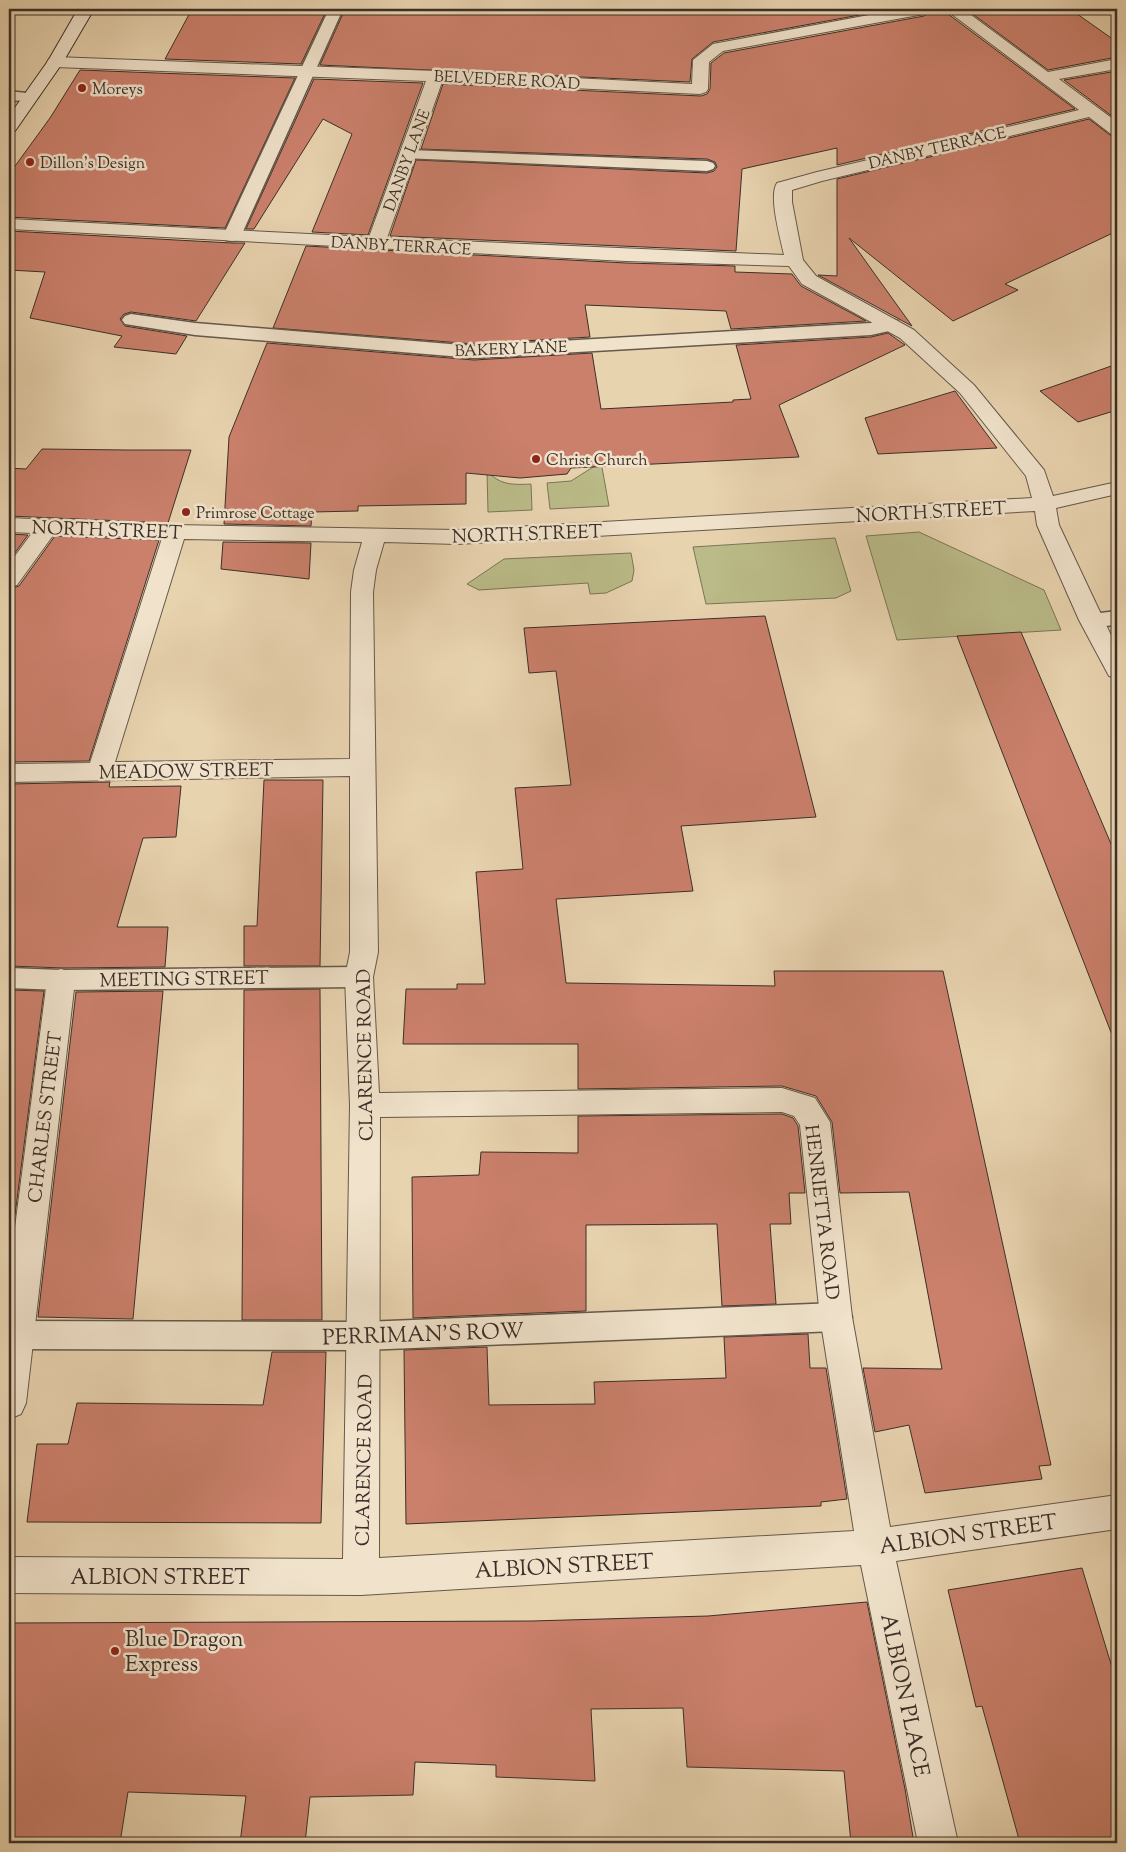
<svg xmlns="http://www.w3.org/2000/svg" width="1126" height="1852" viewBox="0 0 1126 1852" font-family="'Sorts Mill Goudy',serif">
	<style>
		.green { fill: #babb88; stroke: #7a7558 }
		.building { fill: #cb806c; stroke: #3b2f29 }
		.lines { fill: none; stroke-linecap: round; stroke-linejoin: round }
		.lane-casing { stroke: #66584a; stroke-width: 3 }
		.street-casing { stroke: #66584a; stroke-width: 2 }
		.secondary-casing { stroke: #3b2f29; stroke-width: 2 }
		.lane { fill: #f0e2cb; fill-rule: evenodd }
		.street { fill: #f0e2cb; fill-rule: evenodd }
		.secondary { fill: #f0e2cb; fill-rule: evenodd }
		.poi-dot { fill: #8f2418; stroke: #f0e2cb; stroke-width: 2 }
		.labels { text-anchor: middle; stroke-width: 5; stroke-linejoin: round; paint-order: stroke }
		.far-street-label { font-size: 16px; fill: #3b2f29; stroke: #f0e2cb }
		.far-poi-label { font-size: 16px; fill: #3b2f29; stroke: #f0e2cb; text-anchor: start }
		.street-label { font-size: 19px; fill: #3b2f29; stroke: #f0e2cb }
		.near-street-label { font-size: 22px; fill: #3b2f29; stroke: #f0e2cb }
		.near-poi-label { font-size: 22px; fill: #3b2f29; stroke: #f0e2cb; text-anchor: start }
	</style>
	<rect width="100%" height="100%" fill="#e8d3af"/>
	<filter id="stains"><feTurbulence type="fractalNoise" baseFrequency=".004" numOctaves="4"/><feColorMatrix values="0 0 0 0 .2 0 0 0 0 .09 0 0 0 0 .02 0 0 0 .5 -.17"/></filter>
	<radialGradient id="worn" r=".72"><stop offset=".6" stop-color="#630" stop-opacity="0"/><stop offset="1" stop-color="#630" stop-opacity=".3"/></radialGradient>
	<g class="green">
		<polygon points="601,462 609,506 550,509 547,483 571,481"/>
		<path d="M487,471C500,485 512,485 531,484L532,510L488,512Z"/>
		<polygon points="919,532 1044,590 1061,630 897,640 866,536"/>
		<polygon points="835,538 851,591 836,598 706,604 693,547"/>
		<polygon points="631,553 634,570 632,581 606,593 590,594 588,583 479,590 467,584 504,559"/>
	</g>
	<g class="building">
		<polygon points="192,9 327,9 301,64 165,59"/>
		<polygon points="345,9 892,9 713,42 692,59 690,82 320,65"/>
		<polygon points="934,9 945,9 948,14 1075,109 837,165 837,148 742,169 736,251 390,236 416,160 707,173 714,171 717,167 715,162 707,159 421,149 443,84 701,96 707,94 710,89 711,63 724,53 924,16"/>
		<polygon points="966,9 1070,9 1117,42 1117,57 1048,70"/>
		<polygon points="80,70 157,73 295,78 225,228 9,217 10,173 50,118"/>
		<polygon points="1117,71 1117,120 1064,80"/>
		<polygon points="314,79 423,83 368,235 312,232 352,134 323,119 254,229 246,229"/>
		<polygon points="1089,119 1110,135 1117,137 1117,231 1005,284 1018,290 953,321 849,238 912,326 818,275 837,276 837,179"/>
		<polygon points="9,231 232,243 245,243 196,321 131,312 124,314 120,319 125,326 187,336 176,354 114,347 122,336 30,318 45,272 9,270"/>
		<polygon points="306,246 626,263 735,266 735,272 792,274 801,286 866,321 731,329 726,311 585,305 590,337 474,344 273,328"/>
		<polygon points="888,333 905,345 779,405 799,457 571,468 567,474 520,478 466,473 466,504 358,506 358,511 312,512 311,526 224,524 229,437 267,343 474,360 592,353 601,409 733,402 733,400 751,399 736,345 871,337"/>
		<polygon points="1117,364 1117,410 1078,422 1040,391"/>
		<polygon points="955,391 997,448 878,454 865,418"/>
		<polygon points="42,449 127,450 191,450 168,523 9,516 9,468 26,469"/>
		<polygon points="9,534 28,535 9,561"/>
		<polygon points="55,536 159,540 89,761 9,762 9,589 19,586"/>
		<polygon points="223,542 311,543 309,579 221,569"/>
		<polygon points="765,616 816,817 681,826 693,891 556,899 566,983 775,986 774,971 943,971 1051,1465 1039,1466 1042,1479 925,1493 909,1425 875,1432 863,1368 942,1369 909,1192 840,1193 832,1122 816,1096 782,1086 578,1089 578,1044 403,1044 406,989 457,989 457,984 485,984 476,872 523,869 515,788 571,785 556,671 529,673 524,628"/>
		<polygon points="1021,632 1117,858 1117,1039 1114,1040 957,636"/>
		<polygon points="264,780 323,780 320,966 244,966 244,926 257,926"/>
		<polygon points="110,782 109,787 181,786 176,837 143,838 117,927 168,927 165,967 64,968 9,966 9,784"/>
		<polygon points="320,989 322,1320 242,1320 244,990"/>
		<polygon points="9,990 44,991 9,1261"/>
		<polygon points="163,991 133,1319 38,1317 76,992"/>
		<polygon points="782,1114 793,1118 798,1126 805,1193 789,1193 791,1224 770,1224 776,1304 722,1306 717,1224 586,1225 586,1311 413,1318 412,1177 479,1175 481,1152 578,1153 578,1116"/>
		<polygon points="808,1334 810,1368 826,1368 847,1499 821,1502 821,1506 406,1524 404,1350 487,1347 489,1405 595,1404 594,1382 726,1378 724,1337"/>
		<polygon points="272,1352 326,1352 321,1523 27,1522 37,1444 68,1444 77,1403 263,1405"/>
		<polygon points="1082,1568 1117,1684 1117,1843 1020,1843 982,1706 976,1707 948,1590"/>
		<polygon points="867,1602 905,1789 914,1843 851,1843 844,1771 687,1767 683,1708 591,1709 595,1781 496,1777 496,1765 415,1762 413,1795 310,1797 305,1843 240,1843 246,1796 128,1792 120,1843 9,1843 9,1623 532,1621 708,1616"/>
	</g>
	<g class="lines">
		<defs>
			<g id="lane">
				<polygon points="329,9 343,9 241,236 238,240 232,241 226,240 223,236"/>
				<polygon points="9,91 35,94 38,97 35,100 9,101"/>
				<polygon points="409,150 707,161 713,163 715,166 713,169 707,171 403,158 401,155 403,152"/>
				<polygon points="131,314 195,323 474,346 871,323 891,319 898,321 900,325 898,329 871,335 474,358 195,335 125,324 122,320 125,316"/>
				<polygon points="1117,611 1117,625 1091,627 1083,625 1080,620 1083,615"/>
				<polygon points="359,967 369,970 372,977 369,984 359,987 61,990 9,988 9,968 61,970"/>
				<polygon points="836,1303 847,1307 852,1317 847,1327 836,1331 364,1350 9,1349 9,1321 364,1322"/>
			</g>
			<g id="street">
				<path d="M901,9H932L929,12L924,14L723,51L709,62L708,89L706,92L700,94L442,82L387,238L784,255C781,240 768,196 777,183L817,172L1079,110L949,12L947,9H963L1048,72L1117,59V69L1059,79L1117,122V135L1111,134L1089,117L822,181L792,190V202L803,260L816,276L914,330L974,385L1044,470L1053,496L1117,482V494L1056,508L1059,525L1117,648V678L1109,676L1079,620L1037,525L1035,511L457,544L384,542L376,570L373,592L378,952L373,977L379,1093L782,1088L815,1098L830,1122L852,1317L890,1527L1117,1495V1529L896,1561L958,1843H918L861,1565L361,1595L9,1593V1557L343,1559L350,1105L345,977L350,952V776L9,782V764L90,763L162,538L54,534L17,585L9,587V564L32,533L9,532V518L175,525L457,530L1032,498L1026,476L960,393L900,338L802,284L789,266L626,261L9,229V219L369,237L426,81L55,67L49,65L47,62L49,59L55,57L436,71L692,84L693,60L713,44ZM184,539L362,542L354,570L351,592L350,759L115,762ZM782,1112L794,1116L800,1125L820,1317L854,1531L379,1558L380,1117Z"/>
				<polygon points="61,969 71,972 75,980 26,1403 21,1414 9,1419 9,1274 47,980 51,972"/>
			</g>
			<polygon id="secondary" points="78,9 94,9 63,62 15,131 9,132 9,116 48,61"/>
		</defs>
		<use href="#lane" class="lane-casing"/>
		<use href="#street" class="street-casing"/>
		<use href="#secondary" class="secondary-casing"/>
		<use href="#lane" class="lane"/>
		<use href="#street" class="street"/>
		<use href="#secondary" class="secondary"/>
	</g>
	<g class="poi-dot">
		<circle cx="82" cy="88" r="5"/>
		<circle cx="30" cy="162" r="5"/>
		<circle cx="536" cy="459" r="5"/>
		<circle cx="186" cy="512" r="5"/>
		<circle cx="115" cy="1651" r="5"/>
	</g>
	<g class="labels">
		<g class="far-street-label">
			<text transform="translate(507 79) rotate(3)" y="6">BELVEDERE ROAD</text>
			<text transform="translate(937 147) rotate(-13)" y="6">DANBY TERRACE</text>
			<text transform="translate(406 160) rotate(-70)" y="6">DANBY LANE</text>
			<text transform="translate(401 245) rotate(3)" y="6">DANBY TERRACE</text>
			<text transform="translate(511 348) rotate(-2)" y="6">BAKERY LANE</text>
		</g>
		<g class="far-poi-label">
			<text x="92" y="94">Moreys</text>
			<text x="40" y="168">Dillon's Design</text>
			<text x="546" y="465">Christ Church</text>
			<text x="196" y="518">Primrose Cottage</text>
		</g>
		<g class="street-label">
			<text transform="translate(931 511) rotate(-3)" y="7">NORTH STREET</text>
			<text transform="translate(107 529) rotate(2)" y="7">NORTH STREET</text>
			<text transform="translate(527 533) rotate(-2)" y="7">NORTH STREET</text>
			<text transform="translate(186 770) rotate(-1)" y="7">MEADOW STREET</text>
			<text transform="translate(184 978) rotate(-1)" y="7">MEETING STREET</text>
			<text transform="translate(364 1055) rotate(-91)" y="7">CLARENCE ROAD</text>
			<text transform="translate(44 1117) rotate(-83)" y="7">CHARLES STREET</text>
			<text transform="translate(823 1212) rotate(83)" y="7">HENRIETTA ROAD</text>
			<text transform="translate(363 1460) rotate(-89)" y="7">CLARENCE ROAD</text>
		</g>
		<g class="near-street-label">
			<text transform="translate(423 1333) rotate(-2)" y="8">PERRIMAN'S ROW</text>
			<text transform="translate(968 1533) rotate(-8)" y="8">ALBION STREET</text>
			<text transform="translate(564 1565) rotate(-3)" y="8">ALBION STREET</text>
			<text x="160" y="1584">ALBION STREET</text>
			<text transform="translate(906 1695) rotate(78)" y="8">ALBION PLACE</text>
		</g>
		<g class="near-poi-label">
			<text x="125" y="1646">Blue Dragon<tspan x="125" dy="25">Express</tspan></text>
		</g>
	</g>
	<rect width="1126" height="1852" fill="none" stroke="#e8d3af" stroke-width="30"/>
	<rect x="10" y="10" width="1106" height="1832" fill="none" stroke="#3b2f29" stroke-width="2.5"/>
	<rect x="15" y="15" width="1096" height="1822" fill="none" stroke="#3b2f29"/>
	<rect width="100%" height="100%" filter="url(#stains)"/>
	<rect width="100%" height="100%" fill="url(#worn)"/>
</svg>
